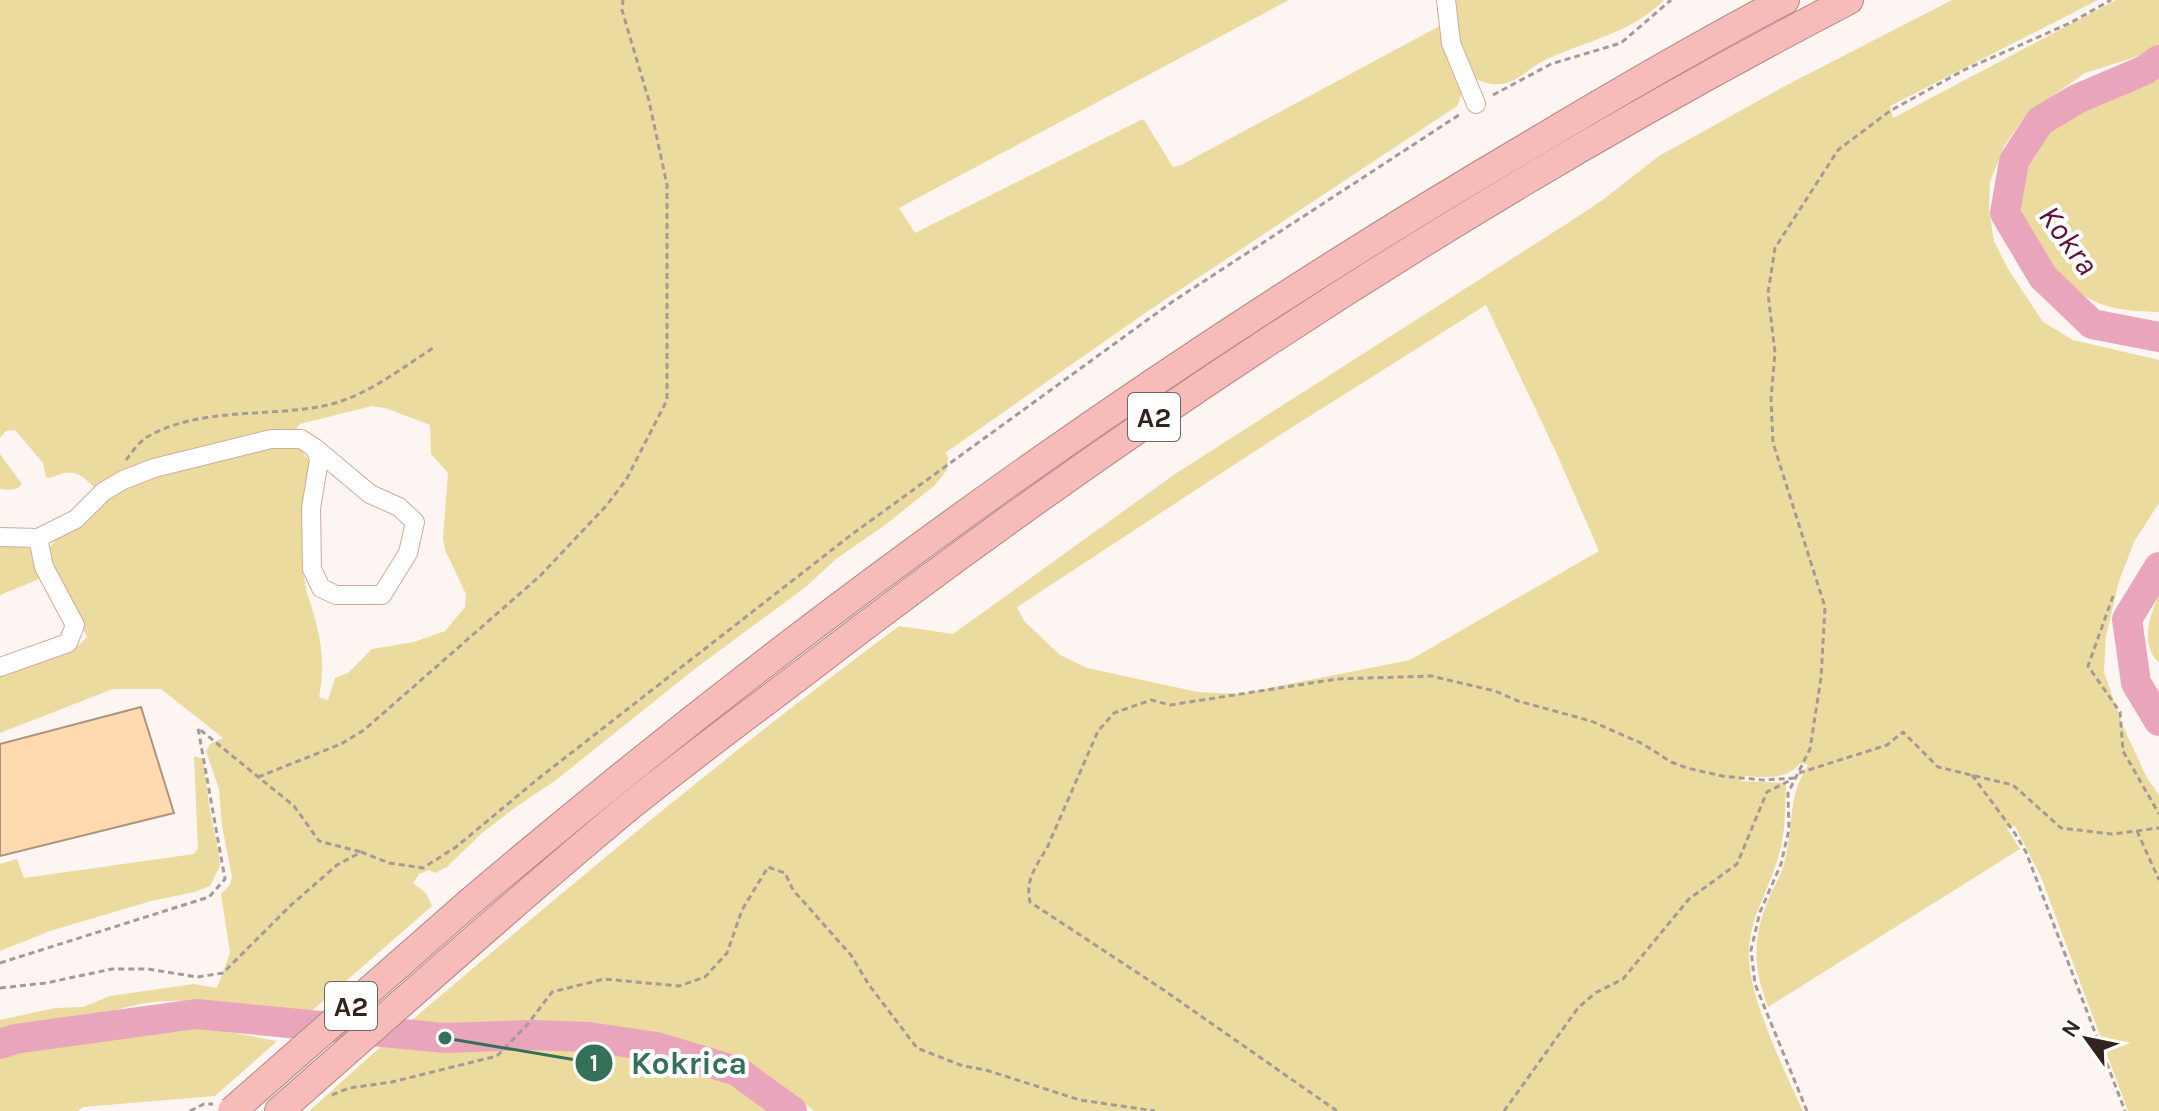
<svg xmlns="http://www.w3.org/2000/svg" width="2159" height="1111" viewBox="0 0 2159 1111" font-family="Karla,sans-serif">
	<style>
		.green { fill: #ecdb9e; fill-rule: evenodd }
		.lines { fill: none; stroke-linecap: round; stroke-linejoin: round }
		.river { stroke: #e9a5bc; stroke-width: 30 }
		.building { fill: #ffdab1; stroke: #ad9478; stroke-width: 2 }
		.minor-casing { stroke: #d0ab9a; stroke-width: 20 }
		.highway-casing { stroke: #b28682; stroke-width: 30 }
		.path { stroke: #a59b96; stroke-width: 3; stroke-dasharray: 6 4; stroke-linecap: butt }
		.minor { stroke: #fff; stroke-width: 18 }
		.highway { stroke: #f7bbb9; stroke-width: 28 }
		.highway-bridge-casing { stroke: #b28682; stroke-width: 30; stroke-linecap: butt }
		.highway-bridge { stroke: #f7bbb9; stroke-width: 28 }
		.labels { text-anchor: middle; stroke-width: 8; stroke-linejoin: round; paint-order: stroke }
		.shield { fill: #fff; stroke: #706661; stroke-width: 2 }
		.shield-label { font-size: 28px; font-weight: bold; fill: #32241d }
		.water-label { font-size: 32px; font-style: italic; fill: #5f1135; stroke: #fff }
		.leader { fill: none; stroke: #357059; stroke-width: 3 }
		.callout-dot { fill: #357059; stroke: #fff; stroke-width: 3 }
		.mark-label { font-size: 24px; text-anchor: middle; font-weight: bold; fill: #fff }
		.callout-label { font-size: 32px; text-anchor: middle; font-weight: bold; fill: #357059; stroke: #fff; stroke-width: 8; stroke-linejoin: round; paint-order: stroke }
	</style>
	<rect width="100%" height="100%" fill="#fdf5f2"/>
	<g class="green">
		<path d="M0,0H1289L899,208L915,233L1141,120H1144L1173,167L1181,165L1447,22C1453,46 1470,84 1457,106L1148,311L945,453L948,456L947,470L934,486L885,525L836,559L807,586L696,668L556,780L516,807L482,833L447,867L435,873L429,870L419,874L413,883L426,893L432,906L307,1015C253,1010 200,995 146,1003C121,1007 98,1017 73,1022C48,1026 24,1025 0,1034V1020L55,1008L83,1007L110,996L194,984L217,988L230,953L221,894L230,885L232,877L222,826L219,789L206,751L210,744L223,738L161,689H113L0,733V677L79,645L87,637L51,566L48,550L61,533L124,484L279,443L299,447L311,464C303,504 298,547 306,588C307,596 311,604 313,612C322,641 325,668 319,697L328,700L335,678L348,673L372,649L414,642L445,631L465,607L466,594L445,550L443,538L448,473L431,454L430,425L385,408L372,406L300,424L294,432L98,491C79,473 76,467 50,478L46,477L43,463L15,430L6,431L0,438Z"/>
		<path d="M1450,0H1664C1631,34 1584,41 1543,61C1529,68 1516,83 1500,84C1487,85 1475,80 1466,72Z"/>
		<path d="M1952,0H2098L1890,106L1893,118L2116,0H2159V47L2151,52L2085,73L2027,114L2004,146L1990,182L1989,209L1994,241L2008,269L2043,322L2073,340L2159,360V503L2134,542L2119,581L2106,636L2104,672L2122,724L2147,778L2159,795V1111H2128L2041,877L2015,826L2007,828L2020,849L1768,1007C1753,967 1752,940 1768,900C1774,886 1782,874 1785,860C1794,823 1787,798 1808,765L1800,763C1787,781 1763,777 1742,776L1741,781L1786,783C1785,809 1786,836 1777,861C1768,891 1751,917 1749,949C1745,989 1785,1073 1803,1111H814L784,1087L738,1065L669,1044L630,1036L564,1031L493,1033L406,1025C567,888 729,752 899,626L953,634L1175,474L1571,221L1604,199L1659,156L1783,87ZM1486,305L1555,450L1599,551L1410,660L1239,694L1198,692L1087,668L1060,655L1024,621L1017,607L1272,440Z"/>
		<path d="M2159,71V312C2142,311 2120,311 2104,305C2091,301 2072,289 2062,280C2044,266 2016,210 2017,187C2018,177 2026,162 2031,153C2052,116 2121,86 2159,71Z"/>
		<path d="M0,454L22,484C17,491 8,490 0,489Z"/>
		<path d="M0,540C28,542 33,546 42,573L37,580L0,595Z"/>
		<path d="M2159,595V663C2140,644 2149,617 2159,595Z"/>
		<polygon points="194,756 203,759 210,811 219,854 220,866 210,886 195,892 151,901 50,931 0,951 0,864 17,859 24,878 194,854 198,848"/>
		<polygon points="198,1026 277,1041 215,1096 83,1107 78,1111 0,1111 0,1054 159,1029"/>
		<polygon points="531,1039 655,1053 711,1069 734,1076 752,1087 779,1111 309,1111 386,1042 495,1045"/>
	</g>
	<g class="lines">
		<g class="river">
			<polyline points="2159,60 2145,70 2077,99 2040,121 2014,161 2005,213 2043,277 2092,324 2159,337"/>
			<polyline points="2159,567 2127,619 2136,683 2159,721"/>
			<polyline points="0,1044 15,1039 196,1014 445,1038 532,1035 589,1037 657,1047 737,1071 792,1111"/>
		</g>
	</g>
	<polygon class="building" points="141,707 174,813 0,856 0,744"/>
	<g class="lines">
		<defs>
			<g id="minor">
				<polyline points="1446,0 1451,43 1476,104"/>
				<polyline points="0,537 38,538 44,567 75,625 68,643 0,667"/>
				<polyline points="38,538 76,519 103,492 123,480 154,468 271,439 301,439 315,448 319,460 311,508 312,569 321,588 336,595 382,595 408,553 415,522 399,507 370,494 315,448"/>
			</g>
			<g id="highway">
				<path d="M470,902C801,621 1153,367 1527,147C1612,96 1697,46 1785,0"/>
				<path d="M279,1111C396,1009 511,904 630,806C688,759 748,715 807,670C1135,418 1482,191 1849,0"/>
			</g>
		</defs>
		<use href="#minor" class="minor-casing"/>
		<use href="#highway" class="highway-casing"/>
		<g class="path">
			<polyline points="1493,95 1551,64 1621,43 1671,0"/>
			<path d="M126,460C132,452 139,442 147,437C201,406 269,418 328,405C367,396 403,367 436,346"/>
			<polyline points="2113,596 2088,666 2120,712 2123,751 2159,814"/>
			<polyline points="1799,773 1887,745 1903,732 1938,767 2013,785 2061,828 2112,834 2159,828"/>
			<polyline points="1972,775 2014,832 2026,852 2125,1111"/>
			<polyline points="258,777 341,744 364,730 540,576 606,506 626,480 667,400 667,185 649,101 622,10 623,0"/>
			<polyline points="2137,831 2159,880"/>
			<polyline points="0,963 209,897 225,879 198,728 294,806 319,841 361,852"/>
			<polyline points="0,988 46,983 112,969 148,969 197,977 223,973 290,906 337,865 361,852 389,863 423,868 456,847 539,778 851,535 1172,302 1462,113"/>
			<polyline points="332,1095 349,1088 392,1082 497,1056 527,1025 552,992 604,979 679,986 705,977 727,953 742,910 768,867 785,873 793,890 851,955 869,985 917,1048 963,1066 986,1070 1080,1100 1155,1111"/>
			<polyline points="190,1111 204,1104 213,1104"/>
			<path d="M1337,1111L1165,991L1030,902C1025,880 1036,866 1047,848L1098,731L1114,713L1151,700L1170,705L1337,679L1431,676L1495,691L1518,701L1591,721L1643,744L1671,762L1687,768L1722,776L1763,780L1796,778"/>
			<polyline points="1504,1111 1578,1008 1595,993 1623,979 1689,899 1737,864 1767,792 1791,780"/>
			<polyline points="1807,1111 1755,984 1751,950 1760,912 1781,864 1789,829 1788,793 1810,749 1821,678 1825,607 1773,443 1771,399 1775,353 1768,293 1775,248 1838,150 1890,111 1964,70 2070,23 2111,0"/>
		</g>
		<use href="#minor" class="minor"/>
		<use href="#highway" class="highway"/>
		<defs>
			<polyline id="highway-bridge" points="232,1111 470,902"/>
		</defs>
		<use href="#highway-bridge" class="highway-bridge-casing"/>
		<use href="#highway-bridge" class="highway-bridge"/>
	</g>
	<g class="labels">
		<g class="shield">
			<rect x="1128" y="393" width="52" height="48" rx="6"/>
			<rect x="325" y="982" width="52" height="48" rx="6"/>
		</g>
		<g class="shield-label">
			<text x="1154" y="427">A2</text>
			<text x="351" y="1016">A2</text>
		</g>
		<g class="water-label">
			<text transform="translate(2069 240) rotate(54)" y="11">Kokra</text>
		</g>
	</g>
	<path class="leader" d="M445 1038L594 1063"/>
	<g class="callout-dot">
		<circle cx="445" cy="1038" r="8"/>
		<circle cx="594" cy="1063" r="20"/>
	</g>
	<g class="mark-label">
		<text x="594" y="1071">1</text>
	</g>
	<g class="callout-label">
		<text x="689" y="1074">Kokrica</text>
	</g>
	<g transform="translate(2087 1039) rotate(303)" stroke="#ffffff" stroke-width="6" paint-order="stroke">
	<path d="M0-6L14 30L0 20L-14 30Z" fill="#32241d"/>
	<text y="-12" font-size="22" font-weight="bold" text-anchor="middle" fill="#32241d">N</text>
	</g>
</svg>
